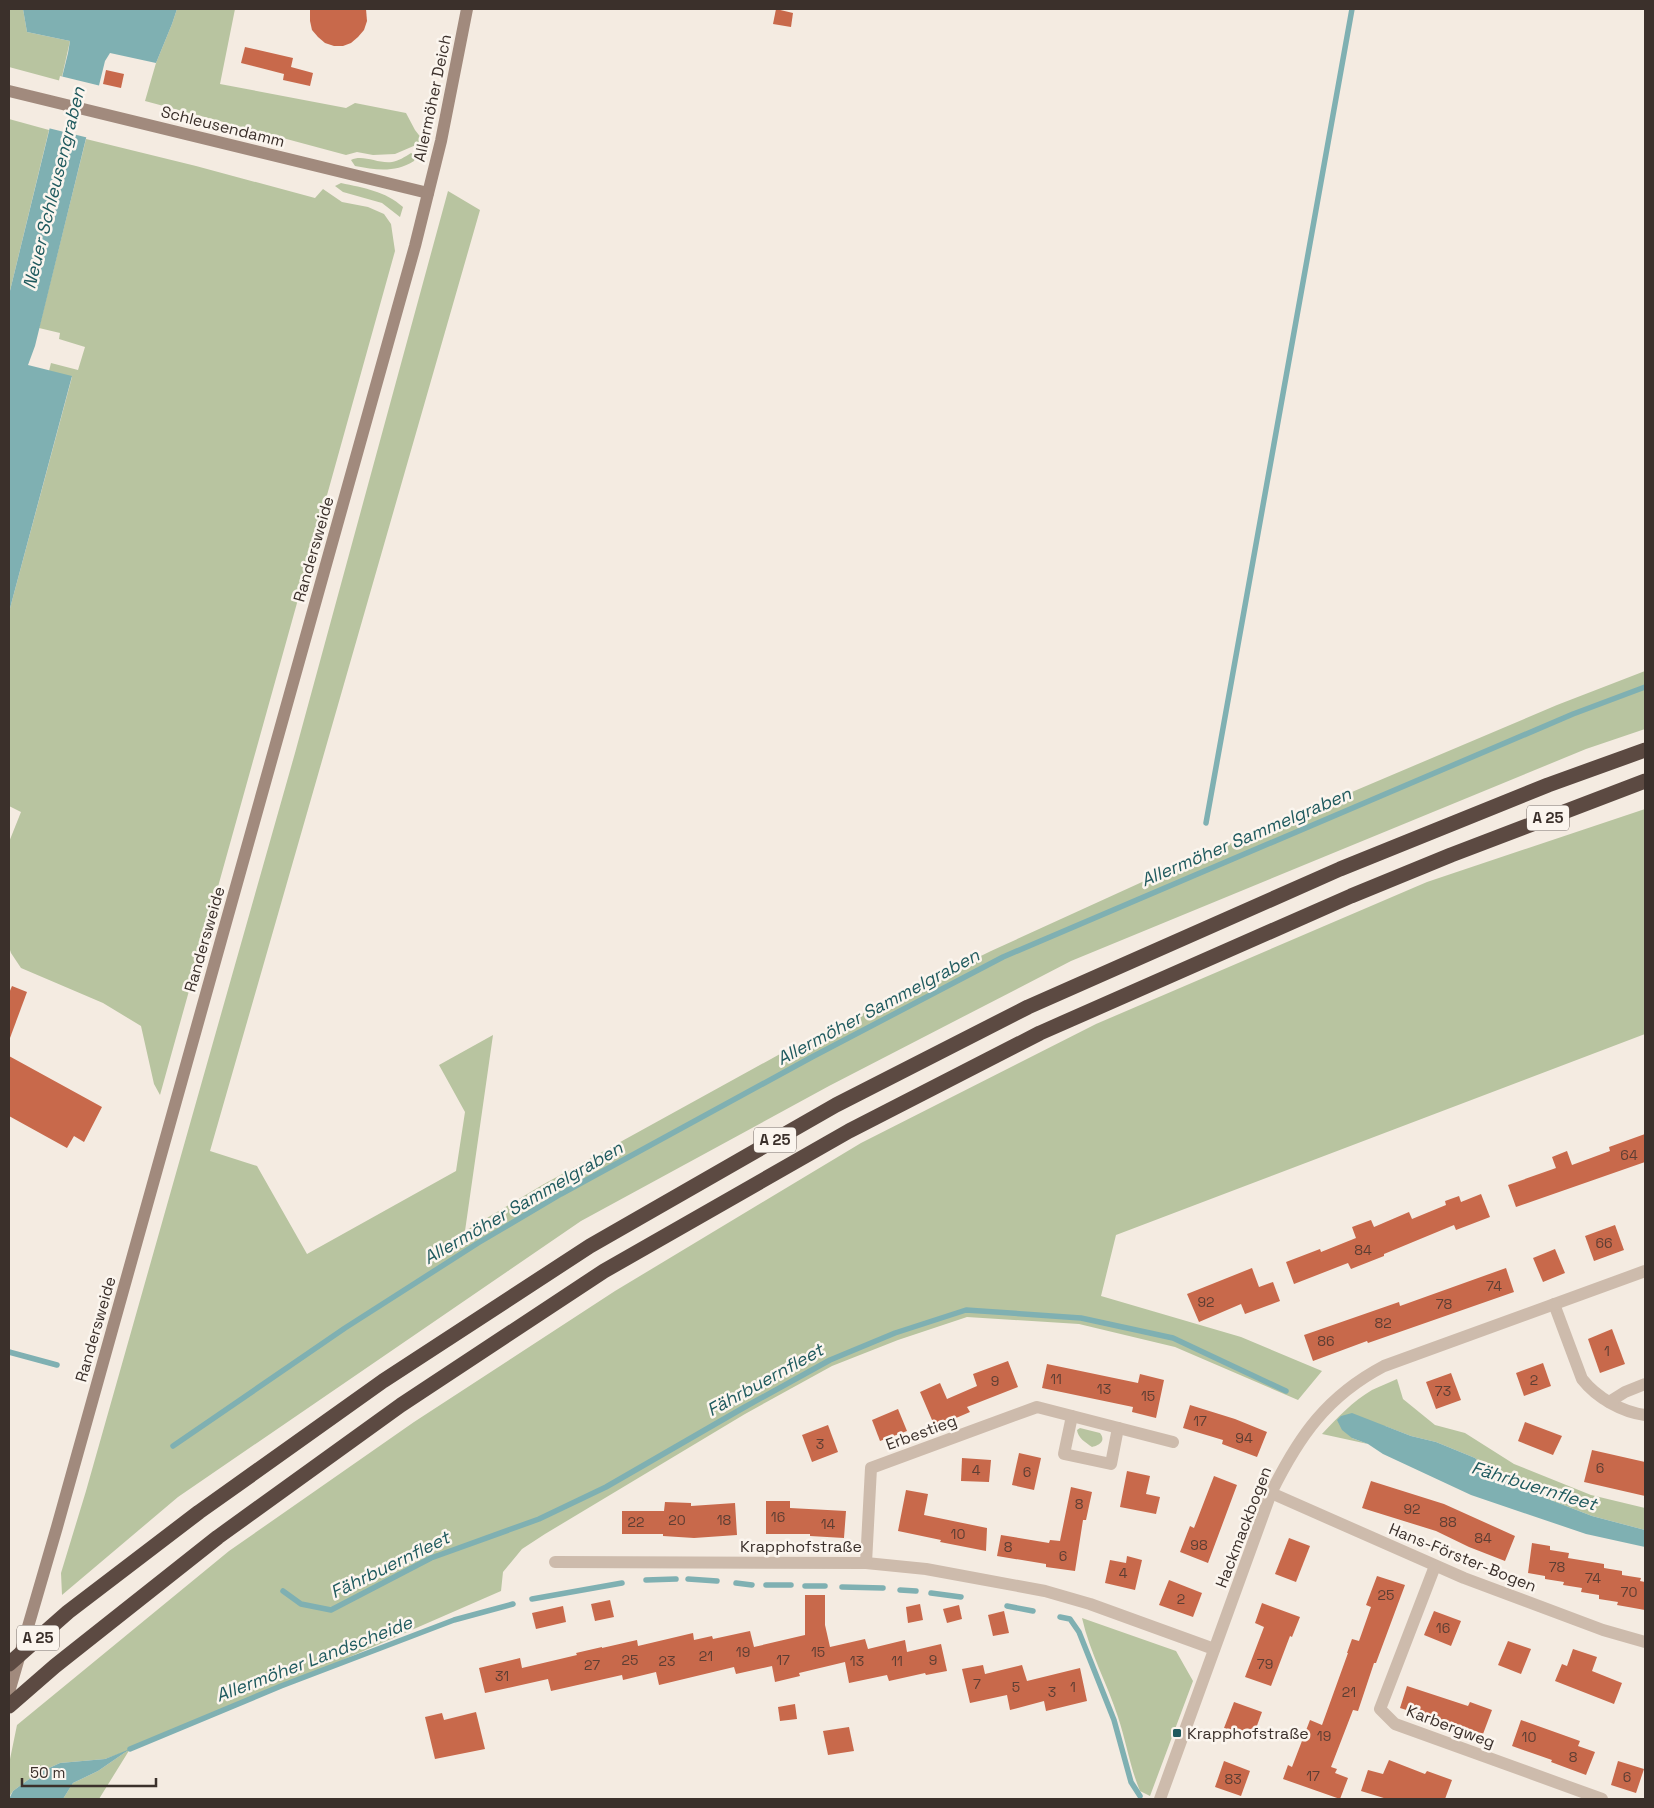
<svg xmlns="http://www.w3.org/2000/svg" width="1654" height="1808" viewBox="0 0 1654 1808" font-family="'Space Grotesk',sans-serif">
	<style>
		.green { fill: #b8c4a0 }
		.water { fill: #7fb0b2 }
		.pier { fill: #f4ebe1 }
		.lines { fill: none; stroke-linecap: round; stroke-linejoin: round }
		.stream { stroke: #7fb0b2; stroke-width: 5.5 }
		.building { fill: #c8694b }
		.street { stroke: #cdbbac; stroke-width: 12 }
		.secondary { stroke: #a18a7d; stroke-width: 12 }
		.highway { stroke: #5c4a42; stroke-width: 15 }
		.poi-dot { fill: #1f5a5e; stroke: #fbf5ee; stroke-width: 2 }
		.labels { text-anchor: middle; stroke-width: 5; stroke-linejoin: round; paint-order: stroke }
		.number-label { font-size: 14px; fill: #5e3e33 }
		.shield { fill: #fbf5ee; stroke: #756b66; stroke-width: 1 }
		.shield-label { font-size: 15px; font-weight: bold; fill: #3b302b }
		.street-label { font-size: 16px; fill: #3b302b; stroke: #fbf5ee }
		.poi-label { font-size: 16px; fill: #3b302b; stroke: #fbf5ee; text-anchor: start }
		.water-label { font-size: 18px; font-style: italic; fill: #1f5a5e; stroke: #fbf5ee }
	</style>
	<rect width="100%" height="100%" fill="#f4ebe1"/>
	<g class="green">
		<polygon points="9,9 23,9 27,32 70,41 61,81 9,67"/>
		<polygon points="177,9 235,9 220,84 346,108 355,103 406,113 415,130 422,139 416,145 395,154 373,155 357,152 346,155 145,101 156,63 172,24"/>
		<polygon points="9,119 49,130 9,295"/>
		<polygon points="86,139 196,166 315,198 323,189 342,202 368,207 384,214 391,224 395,251 160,1095 154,1084 141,1026 103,1003 21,968 11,953 9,947 9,842 21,812 9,806 9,612 72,377 49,371 51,363 78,370 85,347 59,339 60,333 39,328"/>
		<path d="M411,153L416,156L414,161C395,173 376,170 355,166L351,160C363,154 378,164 392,162C398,161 405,157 411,153Z"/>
		<path d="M341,183C364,188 385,191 403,207L400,217L382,203L343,192L335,186Z"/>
		<polygon points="448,191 480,210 210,1151 257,1166 307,1254 456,1171 465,1112 439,1065 493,1035 465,1231 544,1184 780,1054 991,951 1175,867 1557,705 1645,671 1645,729 1586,749 1071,961 829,1086 581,1221 178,1497 62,1595 61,1573 86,1491 295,753"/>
		<polygon points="1645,809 1645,1034 1116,1235 1101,1296 1241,1337 1322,1371 1298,1400 1175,1347 1079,1324 967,1317 898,1340 832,1366 745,1414 545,1534 522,1549 503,1572 501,1591 329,1666 130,1749 99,1799 63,1799 73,1783 98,1771 127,1751 105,1759 60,1763 36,1774 13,1791 9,1797 9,1764 17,1725 229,1551 414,1422 615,1291 861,1143 1096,1024 1427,882"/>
		<path d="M1397,1379L1403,1399L1435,1425L1465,1433L1514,1464L1591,1495L1645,1508V1530L1592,1516L1548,1499L1486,1469L1475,1458L1436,1442L1411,1436L1385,1426L1352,1438L1368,1444L1322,1434C1337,1418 1353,1401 1372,1390C1380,1386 1389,1383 1397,1379Z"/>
		<path d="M1080,1428L1100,1433C1106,1441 1100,1445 1092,1447C1085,1442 1078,1438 1077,1430Z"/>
		<path d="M1082,1618L1176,1651L1193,1681L1150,1796L1140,1791C1130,1767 1126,1741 1118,1717C1107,1683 1090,1653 1082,1618Z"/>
	</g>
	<g class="water">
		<polygon points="23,9 177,9 172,24 156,63 110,53 105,61 35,346 28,365 72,376 9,612 9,295 68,53 70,41 27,32"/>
		<polygon points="1352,1413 1411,1436 1436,1442 1475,1458 1486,1469 1548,1499 1592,1516 1645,1530 1645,1547 1586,1534 1471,1495 1383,1454 1368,1444 1352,1438 1342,1430 1337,1420 1341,1416"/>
		<polygon points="130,1749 98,1771 73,1783 63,1799 9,1799 13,1791 36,1774 60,1763 105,1759"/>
	</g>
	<polygon class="pier" points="60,76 101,86 89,138 48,128"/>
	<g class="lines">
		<g class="stream">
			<polyline points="1206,823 1352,9"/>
			<polyline points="9,1352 57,1365"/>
			<polyline points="173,1446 345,1328 478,1243 561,1194 812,1057 1003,957 1573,714 1645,687"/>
			<polyline points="688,1579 717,1581"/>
			<polyline points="646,1580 676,1579"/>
			<polyline points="736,1583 752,1585"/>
			<polyline points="766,1585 791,1585"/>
			<polyline points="805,1586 825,1586"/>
			<polyline points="842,1587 883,1588"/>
			<polyline points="900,1590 916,1591"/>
			<polyline points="283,1591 301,1604 331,1610 431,1558 539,1519 606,1487 743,1408 830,1360 895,1333 966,1310 1081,1318 1173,1338 1286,1391"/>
			<polyline points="931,1593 961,1597"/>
			<polyline points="532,1599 622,1583"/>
			<polyline points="1007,1606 1033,1611"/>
			<polyline points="1060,1617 1070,1619 1079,1632 1114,1720 1131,1782 1140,1796"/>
			<polyline points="130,1749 281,1686 454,1620 513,1604"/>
		</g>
	</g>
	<g class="building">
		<polygon points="310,9 366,9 367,21 364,30 358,37 351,43 343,46 334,46 325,43 318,37 312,30 310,21"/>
		<polygon points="776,9 793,13 791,27 773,24"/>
		<polygon points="245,47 293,58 291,67 313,73 310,86 283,80 284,74 241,63"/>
		<polygon points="106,70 124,74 121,88 103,84"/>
		<polygon points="12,986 27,992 10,1038 9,1037 9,993"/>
		<polygon points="9,1056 102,1107 84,1142 74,1136 67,1148 9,1116"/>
		<polygon points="1645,1134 1645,1162 1516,1207 1508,1185 1556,1168 1552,1157 1567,1151 1572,1165 1610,1151 1609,1147"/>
		<polygon points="1481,1194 1490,1217 1456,1230 1454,1225 1384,1254 1384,1256 1351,1269 1348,1263 1294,1284 1286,1262 1320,1249 1321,1252 1356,1238 1352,1227 1371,1220 1374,1227 1409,1212 1412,1219 1446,1205 1445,1201 1459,1196 1461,1202"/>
		<polygon points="1615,1225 1624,1250 1594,1261 1585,1236"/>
		<polygon points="1555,1249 1565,1273 1543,1282 1533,1258"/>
		<polygon points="1252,1268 1259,1287 1273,1282 1280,1301 1245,1314 1241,1304 1199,1322 1187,1294"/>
		<polygon points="1506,1268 1514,1292 1368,1343 1367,1341 1313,1361 1304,1335 1399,1302 1400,1306"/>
		<polygon points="1612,1329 1625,1364 1600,1373 1588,1339"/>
		<polygon points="1008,1361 1018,1387 967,1407 970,1412 935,1427 920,1392 940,1383 947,1399 977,1386 973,1374"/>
		<polygon points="1543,1363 1551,1386 1524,1396 1516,1373"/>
		<polygon points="1047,1364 1138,1383 1140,1374 1164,1380 1156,1418 1132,1412 1133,1407 1042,1388"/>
		<polygon points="1451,1373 1461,1400 1436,1409 1426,1382"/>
		<polygon points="1190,1405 1235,1419 1267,1432 1257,1457 1222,1444 1223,1440 1183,1428"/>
		<polygon points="898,1409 907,1431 880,1441 872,1420"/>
		<polygon points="1525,1422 1562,1436 1553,1455 1518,1441"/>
		<polygon points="828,1425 838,1452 812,1462 802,1435"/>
		<polygon points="1592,1450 1645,1462 1645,1496 1584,1482"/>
		<polygon points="1019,1453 1041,1458 1034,1490 1012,1485"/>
		<polygon points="962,1458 991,1460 989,1482 961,1481"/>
		<polygon points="1127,1471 1150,1476 1146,1494 1160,1497 1156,1514 1120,1507"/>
		<polygon points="1214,1476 1237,1485 1208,1563 1180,1552 1190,1526 1194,1528"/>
		<polygon points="1371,1481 1444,1504 1515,1536 1505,1561 1469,1547 1436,1531 1362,1508"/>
		<polygon points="1071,1487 1092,1492 1086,1520 1083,1520 1075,1571 1046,1567 1046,1564 997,1556 1001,1535 1049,1543 1050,1540 1060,1541"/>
		<polygon points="906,1490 928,1494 924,1515 987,1528 986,1551 940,1542 941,1540 898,1531"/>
		<polygon points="766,1501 790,1501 790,1508 846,1511 844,1538 810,1536 810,1534 766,1534"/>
		<polygon points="665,1502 691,1503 691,1506 735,1503 737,1535 694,1538 663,1536 663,1534 622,1534 622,1511 664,1511"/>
		<polygon points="1289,1538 1310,1546 1296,1582 1275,1574"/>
		<polygon points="1532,1543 1550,1546 1550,1550 1569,1553 1568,1558 1604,1564 1604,1568 1622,1571 1622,1575 1641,1578 1640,1581 1645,1582 1645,1610 1617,1605 1618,1602 1599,1599 1599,1595 1581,1592 1582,1588 1563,1585 1564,1582 1545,1579 1545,1576 1528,1573"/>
		<polygon points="1127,1556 1142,1560 1135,1590 1105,1583 1110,1560 1126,1563"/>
		<polygon points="1377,1576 1405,1585 1376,1663 1374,1663 1358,1711 1353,1710 1331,1767 1337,1769 1335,1773 1348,1778 1340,1799 1283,1779 1288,1765 1292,1767 1310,1720 1322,1725 1348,1653 1347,1653 1352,1639 1359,1641 1371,1607 1366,1605"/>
		<polygon points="1169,1580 1202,1593 1193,1617 1159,1605"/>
		<polygon points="805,1595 825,1595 825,1625 830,1647 865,1639 868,1649 905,1640 907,1652 941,1644 947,1671 926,1675 925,1673 889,1681 887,1675 849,1683 845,1662 799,1673 800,1676 775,1682 772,1666 736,1674 734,1667 659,1685 656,1672 623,1680 622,1675 551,1691 548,1679 485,1693 479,1668 520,1658 522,1668 577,1655 576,1653 602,1647 602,1648 637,1640 638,1646 693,1633 694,1640 712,1636 713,1639 750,1631 754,1647 805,1635"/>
		<polygon points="610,1600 614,1617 595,1621 591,1604"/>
		<polygon points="1262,1603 1300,1617 1292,1637 1290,1636 1271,1686 1245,1677 1264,1627 1255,1623"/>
		<polygon points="920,1604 923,1620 908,1623 906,1607"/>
		<polygon points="959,1605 962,1619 947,1623 943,1609"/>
		<polygon points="563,1606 566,1622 536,1629 532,1613"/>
		<polygon points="1004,1611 1009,1633 993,1636 988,1615"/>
		<polygon points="1434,1611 1461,1621 1451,1646 1424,1635"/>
		<polygon points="1508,1641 1531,1649 1521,1674 1498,1665"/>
		<polygon points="1573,1649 1597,1657 1592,1671 1622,1683 1614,1704 1555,1681 1562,1664 1567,1666"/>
		<polygon points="983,1665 985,1674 1022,1665 1027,1681 1080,1668 1087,1701 1046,1711 1044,1701 1010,1710 1007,1695 970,1703 962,1669"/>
		<polygon points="1407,1686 1468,1706 1470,1702 1492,1710 1483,1734 1400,1708"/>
		<polygon points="1234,1702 1262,1712 1252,1739 1224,1728"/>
		<polygon points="795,1704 797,1719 780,1721 778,1707"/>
		<polygon points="476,1712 485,1749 435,1759 425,1717 442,1713 444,1720"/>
		<polygon points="1521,1720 1580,1741 1578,1746 1595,1752 1586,1775 1551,1762 1552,1760 1512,1746"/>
		<polygon points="849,1727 854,1751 828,1755 823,1731"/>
		<polygon points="1389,1760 1425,1774 1427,1771 1452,1780 1445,1799 1387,1799 1361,1791 1368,1770 1383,1774"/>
		<polygon points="1224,1761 1250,1771 1241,1796 1215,1787"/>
		<polygon points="1618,1761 1644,1769 1636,1793 1611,1785"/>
	</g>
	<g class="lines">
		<g class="street">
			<path d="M1554,1304L1582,1379C1597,1398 1622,1412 1645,1415"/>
			<polyline points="1609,1402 1625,1392 1645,1384"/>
			<polyline points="1072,1416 1064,1454 1111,1464 1118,1428"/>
			<polyline points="1271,1493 1464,1578 1603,1630 1645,1642"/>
			<polyline points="555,1562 866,1563 926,1569 1045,1591 1090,1604 1214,1649"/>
			<polyline points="866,1563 871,1468 1037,1407 1173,1442"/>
			<polyline points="1435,1566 1380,1709 1395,1724 1602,1799"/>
			<path d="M1160,1799L1271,1493C1299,1436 1327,1396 1384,1366L1645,1271"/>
		</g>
		<g class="secondary">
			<polyline points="9,91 428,193"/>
			<polyline points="9,1692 57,1527 415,246 441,141 467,9"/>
		</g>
		<g class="highway">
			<polyline points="9,1664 68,1612 199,1512 383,1381 590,1246 836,1105 1028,1007 1340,869 1548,785 1645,750"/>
			<polyline points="9,1706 55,1666 218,1537 401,1405 604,1271 849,1131 1040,1033 1351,896 1451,855 1645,781"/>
		</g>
	</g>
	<rect class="poi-dot" x="1172" y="1728" width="10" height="10" rx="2.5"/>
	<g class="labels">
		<g class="number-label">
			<text x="1629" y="1160">64</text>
			<text x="1604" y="1248">66</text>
			<text x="1363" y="1255">84</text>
			<text x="1494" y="1291">74</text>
			<text x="1206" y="1307">92</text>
			<text x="1444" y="1309">78</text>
			<text x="1383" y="1328">82</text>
			<text x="1326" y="1346">86</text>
			<text x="1607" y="1356">1</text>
			<text x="1056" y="1384">11</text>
			<text x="1534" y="1385">2</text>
			<text x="995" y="1386">9</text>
			<text x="1104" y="1394">13</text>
			<text x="1443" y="1396">73</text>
			<text x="1148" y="1401">15</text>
			<text x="1200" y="1426">17</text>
			<text x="1244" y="1443">94</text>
			<text x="820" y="1449">3</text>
			<text x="1600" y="1473">6</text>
			<text x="976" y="1475">4</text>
			<text x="1027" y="1477">6</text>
			<text x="1079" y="1509">8</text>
			<text x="1412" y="1514">92</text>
			<text x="778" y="1522">16</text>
			<text x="677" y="1525">20</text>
			<text x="724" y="1525">18</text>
			<text x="636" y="1527">22</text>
			<text x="1448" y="1527">88</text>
			<text x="828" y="1529">14</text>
			<text x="958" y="1539">10</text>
			<text x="1483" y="1543">84</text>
			<text x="1199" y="1550">98</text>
			<text x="1008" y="1552">8</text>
			<text x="1063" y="1561">6</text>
			<text x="1557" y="1572">78</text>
			<text x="1123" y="1578">4</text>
			<text x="1593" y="1583">74</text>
			<text x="1629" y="1597">70</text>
			<text x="1386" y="1600">25</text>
			<text x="1181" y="1604">2</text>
			<text x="1443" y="1633">16</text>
			<text x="743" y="1657">19</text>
			<text x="818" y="1657">15</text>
			<text x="706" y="1661">21</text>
			<text x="630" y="1665">25</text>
			<text x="783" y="1665">17</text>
			<text x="933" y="1665">9</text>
			<text x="667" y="1666">23</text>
			<text x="857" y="1666">13</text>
			<text x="897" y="1666">11</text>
			<text x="1265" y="1669">79</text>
			<text x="592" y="1670">27</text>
			<text x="502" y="1681">31</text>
			<text x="977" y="1689">7</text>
			<text x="1016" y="1692">5</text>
			<text x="1073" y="1692">1</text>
			<text x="1052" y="1697">3</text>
			<text x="1349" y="1697">21</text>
			<text x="1324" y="1741">19</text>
			<text x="1529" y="1742">10</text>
			<text x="1573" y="1762">8</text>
			<text x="1313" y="1781">17</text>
			<text x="1627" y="1782">6</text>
			<text x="1233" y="1784">83</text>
		</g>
		<g class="shield">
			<rect x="1527" y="805.5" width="42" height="25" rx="4"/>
			<rect x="754" y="1127.5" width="42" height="25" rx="4"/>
			<rect x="17" y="1625.5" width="42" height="25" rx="4"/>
		</g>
		<g class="shield-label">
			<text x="1548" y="823">A 25</text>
			<text x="775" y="1145">A 25</text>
			<text x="38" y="1643">A 25</text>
		</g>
		<g class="street-label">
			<text transform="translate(432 98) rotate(-78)" y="6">Allermöher Deich</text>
			<text transform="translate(223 126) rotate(14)" y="6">Schleusendamm</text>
			<text transform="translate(313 549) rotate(-74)" y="6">Randersweide</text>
			<text transform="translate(204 939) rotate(-74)" y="6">Randersweide</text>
			<text transform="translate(95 1329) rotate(-74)" y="6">Randersweide</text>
			<text transform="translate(921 1432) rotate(-20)" y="6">Erbestieg</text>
			<text transform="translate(1243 1527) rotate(-69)" y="6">Hackmackbogen</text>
			<text x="801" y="1552">Krapphofstraße</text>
			<text transform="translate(1463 1557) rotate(22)" y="6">Hans-Förster-Bogen</text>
			<text transform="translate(1451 1726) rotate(21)" y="6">Karbergweg</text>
		</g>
		<g class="poi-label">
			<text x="1187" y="1739">Krapphofstraße</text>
		</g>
		<g class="water-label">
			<text transform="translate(54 188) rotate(-76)" y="6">Neuer Schleusengraben</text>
			<text transform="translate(1246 837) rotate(-23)" y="6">Allermöher Sammelgraben</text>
			<text transform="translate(878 1007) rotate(-28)" y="6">Allermöher Sammelgraben</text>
			<text transform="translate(523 1203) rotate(-30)" y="6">Allermöher Sammelgraben</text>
			<text transform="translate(765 1380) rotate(-29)" y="6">Fährbuernfleet</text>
			<text transform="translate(1534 1486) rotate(17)" y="6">Fährbuernfleet</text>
			<text transform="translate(390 1565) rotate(-26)" y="6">Fährbuernfleet</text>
			<text transform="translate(314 1659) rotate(-21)" y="6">Allermöher Landscheide</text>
		</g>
	</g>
	<rect width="1654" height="1808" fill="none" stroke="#3b302b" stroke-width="20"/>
	<path d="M22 1778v8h134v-8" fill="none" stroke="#3b302b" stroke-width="2.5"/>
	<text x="30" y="1778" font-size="15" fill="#3b302b" stroke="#fbf5ee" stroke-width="4" paint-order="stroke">50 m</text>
</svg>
